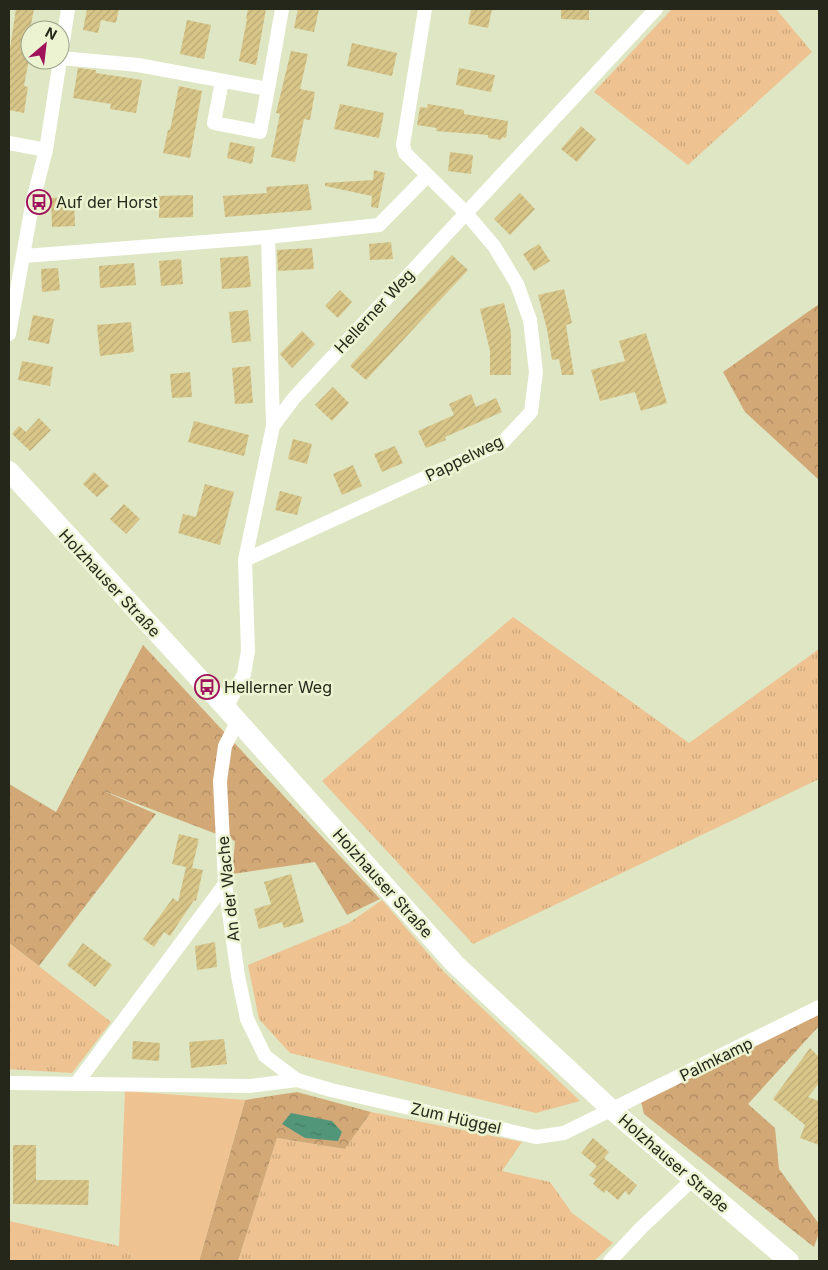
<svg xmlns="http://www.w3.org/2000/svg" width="828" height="1270" viewBox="0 0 828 1270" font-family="Inter,sans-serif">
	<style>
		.grass { fill: url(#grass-tufts) }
		.forest { fill: url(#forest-crowns) }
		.pitch { fill: #eec291 }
		.water { fill: url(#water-ripples) }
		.building { fill: url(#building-hatch) }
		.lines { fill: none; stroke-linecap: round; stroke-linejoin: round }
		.street { stroke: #fff; stroke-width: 14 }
		.secondary { stroke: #fff; stroke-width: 20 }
		.labels { text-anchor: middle; stroke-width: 5; stroke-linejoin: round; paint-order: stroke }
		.poi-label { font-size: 16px; fill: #24271a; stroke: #ebf3d1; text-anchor: start }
		.street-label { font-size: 16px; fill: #24271a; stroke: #ebf3d1 }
	</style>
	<defs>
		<pattern id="grass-tufts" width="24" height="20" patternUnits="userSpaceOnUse" patternTransform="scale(1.25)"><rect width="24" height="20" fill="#eec291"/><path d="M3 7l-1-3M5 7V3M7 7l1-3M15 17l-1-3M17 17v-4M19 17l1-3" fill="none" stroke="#cca77c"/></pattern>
		<pattern id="forest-crowns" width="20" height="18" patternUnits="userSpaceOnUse" patternTransform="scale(1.25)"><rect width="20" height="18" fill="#d3a877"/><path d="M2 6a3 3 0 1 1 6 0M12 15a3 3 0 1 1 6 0" fill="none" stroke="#ab8961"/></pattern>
		<pattern id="water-ripples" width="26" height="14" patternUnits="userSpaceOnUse" patternTransform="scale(1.25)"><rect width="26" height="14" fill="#52967a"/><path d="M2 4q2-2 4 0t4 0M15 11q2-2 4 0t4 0" fill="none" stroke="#447a63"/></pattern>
		<pattern id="building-hatch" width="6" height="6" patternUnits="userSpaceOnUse" patternTransform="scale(1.25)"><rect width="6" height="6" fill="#d8c588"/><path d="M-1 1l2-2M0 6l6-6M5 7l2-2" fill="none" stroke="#b9a975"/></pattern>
	</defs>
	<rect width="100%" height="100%" fill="#dee6c4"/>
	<g class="grass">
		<polygon points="672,9 776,9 812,52 688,165 594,92"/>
		<polygon points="513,617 689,743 819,649 819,779 473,944 322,781"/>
		<polygon points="382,900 444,972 580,1101 536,1113 290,1053 259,1019 248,965 349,923"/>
		<polygon points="9,943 111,1022 72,1073 9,1069"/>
		<polygon points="371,1112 522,1142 502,1171 550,1182 572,1213 613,1243 594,1261 238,1261 277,1138 345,1149"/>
		<polygon points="9,1221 119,1246 140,1261 9,1261"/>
	</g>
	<g class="forest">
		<polygon points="819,304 819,480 745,412 723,372"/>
		<polygon points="143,645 380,899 347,915 315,862 232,874 235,841 101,790 156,814 39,966 9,943 9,784 56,812"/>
		<polygon points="819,1014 819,1026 748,1104 775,1128 779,1169 819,1224 819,1233 814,1247 644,1114 641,1101"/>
		<polygon points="297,1092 371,1112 345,1149 277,1138 238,1261 199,1261 245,1100"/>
	</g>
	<polygon class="pitch" points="125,1091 245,1100 199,1261 140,1261 119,1246"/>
	<polygon class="water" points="291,1113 332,1121 342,1132 338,1141 305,1138 282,1124"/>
	<g class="building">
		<polygon points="16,9 34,9 30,30 30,53 24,86 28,87 24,113 9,110 9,55"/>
		<polygon points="87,9 119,9 116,23 101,20 98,33 83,30"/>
		<polygon points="248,9 266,9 256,65 239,61 247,19 246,19"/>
		<polygon points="298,9 319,9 314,32 294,28"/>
		<polygon points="471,9 492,9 488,28 468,24"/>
		<polygon points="561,9 589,9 589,20 561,19"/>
		<polygon points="187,20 211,25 204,59 180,54"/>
		<polygon points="352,43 397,53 392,76 347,66"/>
		<polygon points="291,51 308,54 300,89 315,92 310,120 304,119 295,162 271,157 280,114 276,113"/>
		<polygon points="78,68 96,70 96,73 142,80 136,113 110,109 111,104 73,98"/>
		<polygon points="459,68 495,75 491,92 456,85"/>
		<polygon points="179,86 202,91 190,158 163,153 168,130 170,130"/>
		<polygon points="340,104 384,113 379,138 334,129"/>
		<polygon points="428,104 464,110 464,114 508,121 506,138 502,137 501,140 488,138 488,135 436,131 437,128 417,125 420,107 427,108"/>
		<polygon points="581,126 596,139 577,162 561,149"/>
		<polygon points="230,142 255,147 252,164 227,158"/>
		<polygon points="450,152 473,155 471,174 448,171"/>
		<polygon points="374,170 385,173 378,208 371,207 372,196 325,186 325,183 373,180"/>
		<polygon points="308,184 312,210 225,217 223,196 267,193 266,187"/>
		<polygon points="520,193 535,209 510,235 494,219"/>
		<polygon points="193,195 193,217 159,218 159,196"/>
		<polygon points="74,197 75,226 52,227 51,198"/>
		<polygon points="391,242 393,259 370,260 369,244"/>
		<polygon points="539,244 550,261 534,271 523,254"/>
		<polygon points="312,248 314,269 278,271 277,250"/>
		<polygon points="452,255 468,270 366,380 350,366"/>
		<polygon points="248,256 251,287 222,289 220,258"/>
		<polygon points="181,259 183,284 161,286 159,261"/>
		<polygon points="134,263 136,285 100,288 99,266"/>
		<polygon points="58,268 60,290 42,292 41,269"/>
		<polygon points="564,289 572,323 566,325 574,375 562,375 559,359 552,360 547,329 538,295"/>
		<polygon points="340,290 352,302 338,318 325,306"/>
		<polygon points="504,303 511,332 511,375 490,375 490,351 480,309"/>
		<polygon points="248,310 251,341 232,343 229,312"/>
		<polygon points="33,315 54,319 49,344 28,340"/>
		<polygon points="131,322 134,352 100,356 97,325"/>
		<polygon points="302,331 315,344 292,368 280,354"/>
		<polygon points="646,333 667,403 641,411 635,392 600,401 591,370 625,361 619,341"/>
		<polygon points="22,361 53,367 50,386 18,380"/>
		<polygon points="250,366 253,403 235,404 232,368"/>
		<polygon points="190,372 192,397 172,398 170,374"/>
		<polygon points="333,387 349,403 332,421 315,405"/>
		<polygon points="471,394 476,407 496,398 502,412 445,437 446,440 426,448 418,431 454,415 449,404"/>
		<polygon points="39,418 51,430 30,451 12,434 19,426 26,432"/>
		<polygon points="194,421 249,435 244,456 188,442"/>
		<polygon points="293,439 312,444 307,464 288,459"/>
		<polygon points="395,446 403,463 382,472 374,454"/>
		<polygon points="353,465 362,486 342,495 333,474"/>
		<polygon points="94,472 109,486 97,497 83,484"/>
		<polygon points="205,484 234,492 220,545 178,533 183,514 196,517"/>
		<polygon points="280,491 302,497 297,515 275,510"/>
		<polygon points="124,504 140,519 126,534 110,519"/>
		<polygon points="179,834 199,839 192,868 203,870 196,901 194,900 170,936 164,932 154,947 143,939 173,898 178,902 186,867 172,864"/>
		<polygon points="291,874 304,922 284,928 282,922 259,929 254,909 271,904 264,882"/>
		<polygon points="215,942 217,967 197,970 195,946"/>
		<polygon points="83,943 112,965 95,987 67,965"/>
		<polygon points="224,1039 227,1064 191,1068 189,1042"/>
		<polygon points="133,1041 160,1043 159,1061 132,1059"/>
		<polygon points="810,1048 819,1057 819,1083 808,1097 819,1101 819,1145 800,1138 805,1125 773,1099"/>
		<polygon points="593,1138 609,1152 604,1158 637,1185 629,1195 625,1191 618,1200 606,1190 604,1193 593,1184 596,1180 589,1175 597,1166 581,1153"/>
		<polygon points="13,1145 36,1145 36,1180 89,1180 88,1205 13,1204"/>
	</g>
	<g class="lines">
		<g class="street">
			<polyline points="61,58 138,65 268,89 260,132 214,123 222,81"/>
			<polyline points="268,89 282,9"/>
			<polyline points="9,143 46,150"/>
			<polyline points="268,237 273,426"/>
			<polyline points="24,256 268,237 379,225 427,176"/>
			<polyline points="9,334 33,200 46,150 68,9"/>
			<polyline points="245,560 503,442 531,412 536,372 530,320 517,284 494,246 465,212 405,153 403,145 425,9"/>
			<polyline points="226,708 244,674 248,651 245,560 273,426 294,398 656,9"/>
			<polyline points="238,721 225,746 220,781 225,884 238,976 247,1019 265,1056 297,1080"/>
			<polyline points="9,1083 250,1086 297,1080 331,1090 536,1137 564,1133 819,1007"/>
			<polyline points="76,1084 225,884"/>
			<polyline points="610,1261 641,1228 693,1179"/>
		</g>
		<polyline class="secondary" points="9,471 226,708 455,964 612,1110 789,1261"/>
	</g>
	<defs>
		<symbol id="bus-ring" viewBox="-11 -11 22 22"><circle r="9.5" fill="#ebf3d1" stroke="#a0125c" stroke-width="1.5"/><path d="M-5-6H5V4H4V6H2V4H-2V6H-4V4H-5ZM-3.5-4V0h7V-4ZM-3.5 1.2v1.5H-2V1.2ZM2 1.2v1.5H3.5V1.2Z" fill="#a0125c"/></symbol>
	</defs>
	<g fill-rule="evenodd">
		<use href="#bus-ring" x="25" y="188" width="28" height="28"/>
		<use href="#bus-ring" x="193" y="673" width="28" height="28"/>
	</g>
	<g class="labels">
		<g class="poi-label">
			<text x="56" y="208">Auf der Horst</text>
			<text x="224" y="693">Hellerner Weg</text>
		</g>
		<g class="street-label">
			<text transform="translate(374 311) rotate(-47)" y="6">Hellerner Weg</text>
			<text transform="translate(464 458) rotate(-26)" y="6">Pappelweg</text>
			<text transform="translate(110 583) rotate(47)" y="6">Holzhauser Straße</text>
			<text transform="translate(383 883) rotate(48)" y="6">Holzhauser Straße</text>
			<text transform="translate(228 889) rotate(-96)" y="6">An der Wache</text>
			<text transform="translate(716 1059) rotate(-26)" y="6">Palmkamp</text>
			<text transform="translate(456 1118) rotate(13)" y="6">Zum Hüggel</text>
			<text transform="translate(674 1163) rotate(41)" y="6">Holzhauser Straße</text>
		</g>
	</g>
	<rect width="828" height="1270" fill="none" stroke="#24271a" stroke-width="20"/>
	<g transform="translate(45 45) rotate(28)"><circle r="24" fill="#ebf3d1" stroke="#9ba188"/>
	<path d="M0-4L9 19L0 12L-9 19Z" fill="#a0125c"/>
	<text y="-8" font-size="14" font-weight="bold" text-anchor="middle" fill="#24271a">N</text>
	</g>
</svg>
